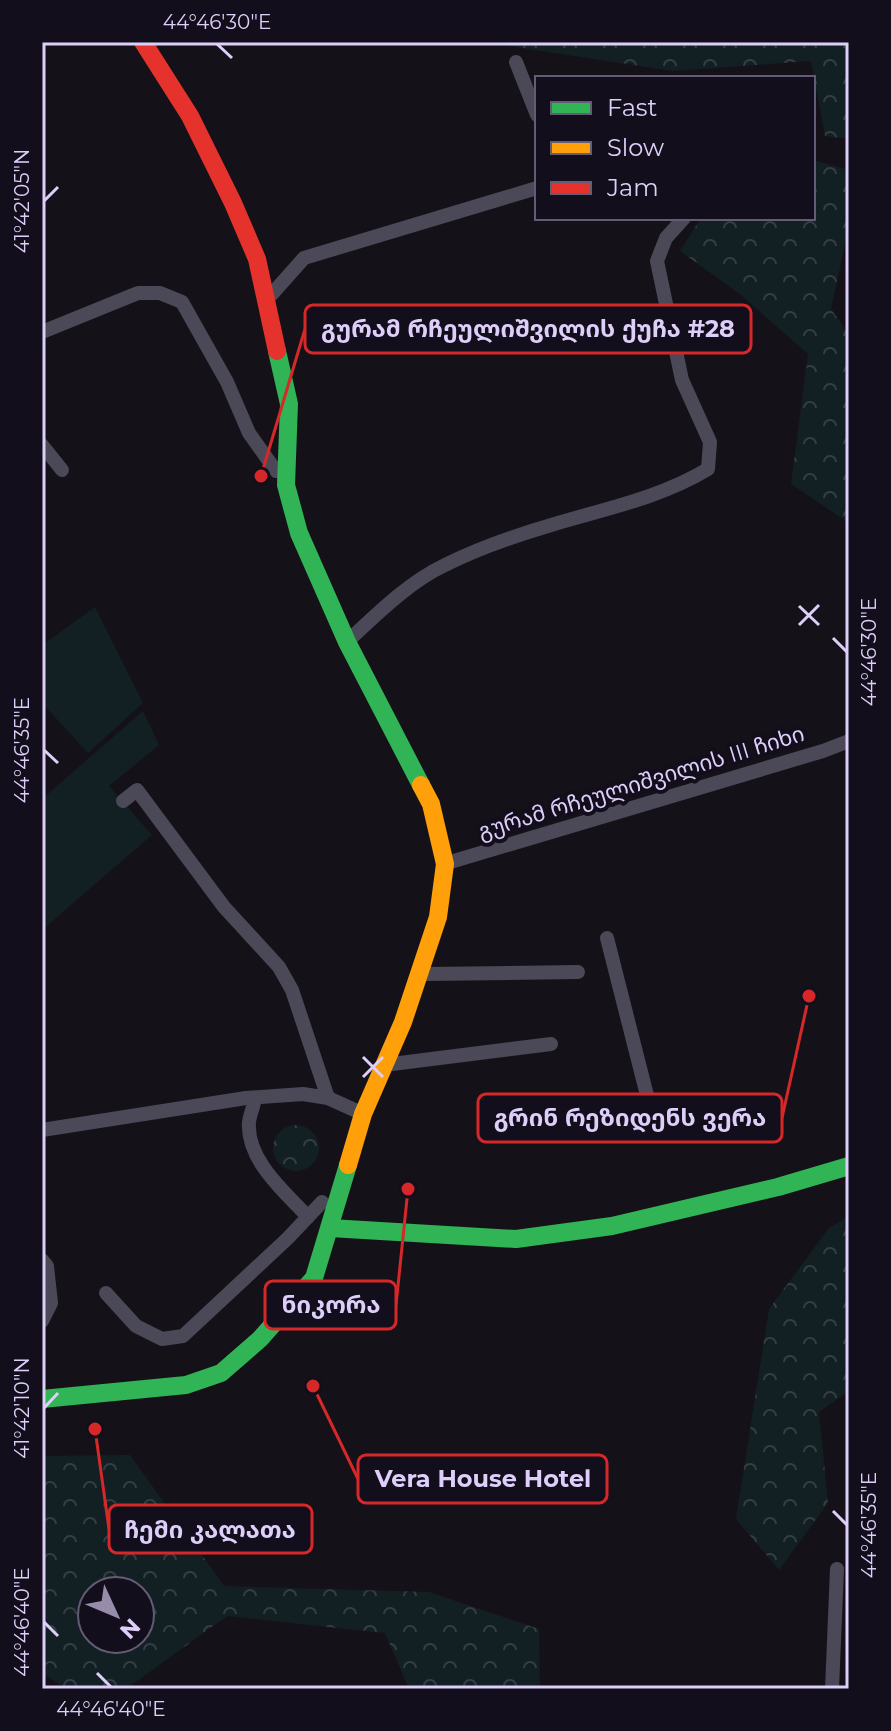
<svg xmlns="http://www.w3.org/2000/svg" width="891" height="1731" viewBox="0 0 891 1731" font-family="Montserrat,'Noto Sans Georgian',sans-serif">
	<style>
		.forest { fill: url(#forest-crowns); fill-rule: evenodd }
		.green { fill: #121f23 }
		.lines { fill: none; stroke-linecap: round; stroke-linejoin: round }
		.lane { stroke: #4b4858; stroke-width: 14 }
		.fast { stroke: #30b455; stroke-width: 18 }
		.slow { stroke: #ff9f0a; stroke-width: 18 }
		.jam { stroke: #e5322d; stroke-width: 18 }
		.ticks { fill: none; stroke: #ddcff9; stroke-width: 3 }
		.labels { text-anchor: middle; stroke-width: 8; stroke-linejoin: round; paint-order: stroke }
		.street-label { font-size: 22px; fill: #ddcff9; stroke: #130e1c }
		.leader { fill: none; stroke: #d62828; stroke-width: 3 }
		.callout-dot { fill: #d62828; stroke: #130e1c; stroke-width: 3 }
		.callout { fill: #130e1c; stroke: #d62828; stroke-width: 3 }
		.callout-label { font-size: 24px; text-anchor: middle; font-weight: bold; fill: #ddcff9 }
		.neatline { fill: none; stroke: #ddcff9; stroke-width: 3 }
		.ticks-label { font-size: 20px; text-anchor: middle; fill: #ddcff9 }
	</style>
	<defs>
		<pattern id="forest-crowns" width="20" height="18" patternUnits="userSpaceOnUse" patternTransform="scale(2)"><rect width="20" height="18" fill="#121f23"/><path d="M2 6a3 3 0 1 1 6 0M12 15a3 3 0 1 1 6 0" fill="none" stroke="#343e44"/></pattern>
	</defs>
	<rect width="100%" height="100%" fill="#141218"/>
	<g class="forest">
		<polygon points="506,42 849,42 849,139 825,136 811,61 673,71 509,46"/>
		<polygon points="813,160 849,170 849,226 831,309 849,335 849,523 791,484 808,354 740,294 680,251 701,218 813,218"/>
		<circle cx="296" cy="1148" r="23"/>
		<polygon points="849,1216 849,1391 819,1412 828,1503 779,1570 736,1519 769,1309 829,1228"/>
		<path d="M130,1455L224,1586L429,1592L539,1629L540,1689H409L385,1633L227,1616L126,1689H67L42,1673V1456ZM140,1591V1639H92V1591Z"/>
	</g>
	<g class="green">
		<polygon points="95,607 143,703 88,753 42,703 42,645"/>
		<polygon points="143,711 159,745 109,786 152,835 42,930 42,799"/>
	</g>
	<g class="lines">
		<g class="lane">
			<polyline points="516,62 537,115"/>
			<polyline points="272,294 304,258 537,188"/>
			<polyline points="42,332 138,293 160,293 182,302 227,382 249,433 276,471"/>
			<polyline points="42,445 62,470"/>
			<path d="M349,640C378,613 409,582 445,565C477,549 514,536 548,526C603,509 658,499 708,469L710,442L682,380L657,261L666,238L684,218"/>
			<polyline points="123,801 137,790 224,907 279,967 292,990 328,1098"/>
			<polyline points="447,863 823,751 849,741"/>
			<polyline points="607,938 652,1115"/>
			<polyline points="424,974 578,972"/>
			<polyline points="392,1064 551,1044"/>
			<path d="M255,1098C254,1106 250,1114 249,1122C246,1160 285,1192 308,1217"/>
			<polyline points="42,1130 246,1098 303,1094 328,1098 359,1112"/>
			<polyline points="42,1260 47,1266 51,1303 42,1321"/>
			<polyline points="106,1293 136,1326 162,1339 183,1336 288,1238 322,1202"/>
			<polyline points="832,1689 837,1569"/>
		</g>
		<g class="fast">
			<polyline points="277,351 289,404 286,485 299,533 347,642 421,785"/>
			<polyline points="330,1228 516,1239 612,1226 778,1187 849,1166"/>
			<polyline points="42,1399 186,1385 221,1373 260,1339 314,1278 348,1165"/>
		</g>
		<polyline class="slow" points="348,1165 363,1114 403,1022 438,917 445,864 431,804 421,785"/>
		<polyline class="jam" points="143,42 190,116 233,203 257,259 277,351"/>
	</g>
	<path class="ticks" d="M217,44L232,58M44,201L58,187M799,606L819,625M799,625L819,605M833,638L847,652M44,750L58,763M363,1057L383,1077M363,1077L383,1057M44,1408L58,1393M833,1511L847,1525M44,1622L58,1636M97,1673L111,1687"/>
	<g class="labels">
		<g class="street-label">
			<text transform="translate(641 782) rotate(-17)" y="8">გურამ რჩეულიშვილის III ჩიხი</text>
		</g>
	</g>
	<path class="leader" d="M261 476L305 329M809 996L782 1118M408 1189L396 1305M313 1386L358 1479M95 1429L109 1529"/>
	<g class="callout-dot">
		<circle cx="261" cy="476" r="8"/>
		<circle cx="809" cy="996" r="8"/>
		<circle cx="408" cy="1189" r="8"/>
		<circle cx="313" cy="1386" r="8"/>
		<circle cx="95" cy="1429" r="8"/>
	</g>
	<g class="callout">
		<rect x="305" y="305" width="446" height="48" rx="8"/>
		<rect x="478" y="1094" width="304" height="48" rx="8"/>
		<rect x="265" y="1281" width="131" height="48" rx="8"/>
		<rect x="358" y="1455" width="249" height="48" rx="8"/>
		<rect x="109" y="1505" width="203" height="48" rx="8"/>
	</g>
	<g class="callout-label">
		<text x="528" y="337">გურამ რჩეულიშვილის ქუჩა #28</text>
		<text x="630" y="1126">გრინ რეზიდენს ვერა</text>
		<text x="331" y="1313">ნიკორა</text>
		<text x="483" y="1487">Vera House Hotel</text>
		<text x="210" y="1538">ჩემი კალათა</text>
	</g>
	<rect width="891" height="1731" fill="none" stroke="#130e1c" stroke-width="88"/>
	<rect x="535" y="76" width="280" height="144" fill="#130e1c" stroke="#645b74" stroke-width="2"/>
	<rect x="551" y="102" width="40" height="12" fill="#30b455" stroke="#645b74" stroke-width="2"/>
	<text x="607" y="116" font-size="24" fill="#ddcff9">Fast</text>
	<rect x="551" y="142" width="40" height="12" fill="#ff9f0a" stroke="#645b74" stroke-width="2"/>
	<text x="607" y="156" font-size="24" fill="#ddcff9">Slow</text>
	<rect x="551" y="182" width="40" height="12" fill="#e5322d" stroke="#645b74" stroke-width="2"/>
	<text x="607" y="196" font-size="24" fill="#ddcff9">Jam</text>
	<g transform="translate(116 1615) rotate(134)"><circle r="38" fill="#130e1c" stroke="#645b74" stroke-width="2"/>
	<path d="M0-6L14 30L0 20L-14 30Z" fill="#978daa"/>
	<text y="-12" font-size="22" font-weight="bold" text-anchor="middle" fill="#ddcff9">N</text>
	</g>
	<rect x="44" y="44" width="803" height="1643" class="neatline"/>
	<g class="ticks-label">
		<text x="217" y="29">44°46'30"E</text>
		<text transform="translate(22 201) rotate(-90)" y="7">41°42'05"N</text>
		<text transform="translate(869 652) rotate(-90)" y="7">44°46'30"E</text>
		<text transform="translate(22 750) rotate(-90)" y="7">44°46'35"E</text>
		<text transform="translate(22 1408) rotate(-90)" y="7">41°42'10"N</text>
		<text transform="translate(869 1525) rotate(-90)" y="7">44°46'35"E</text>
		<text transform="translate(22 1622) rotate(-90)" y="7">44°46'40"E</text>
		<text x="111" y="1716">44°46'40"E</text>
	</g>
</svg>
